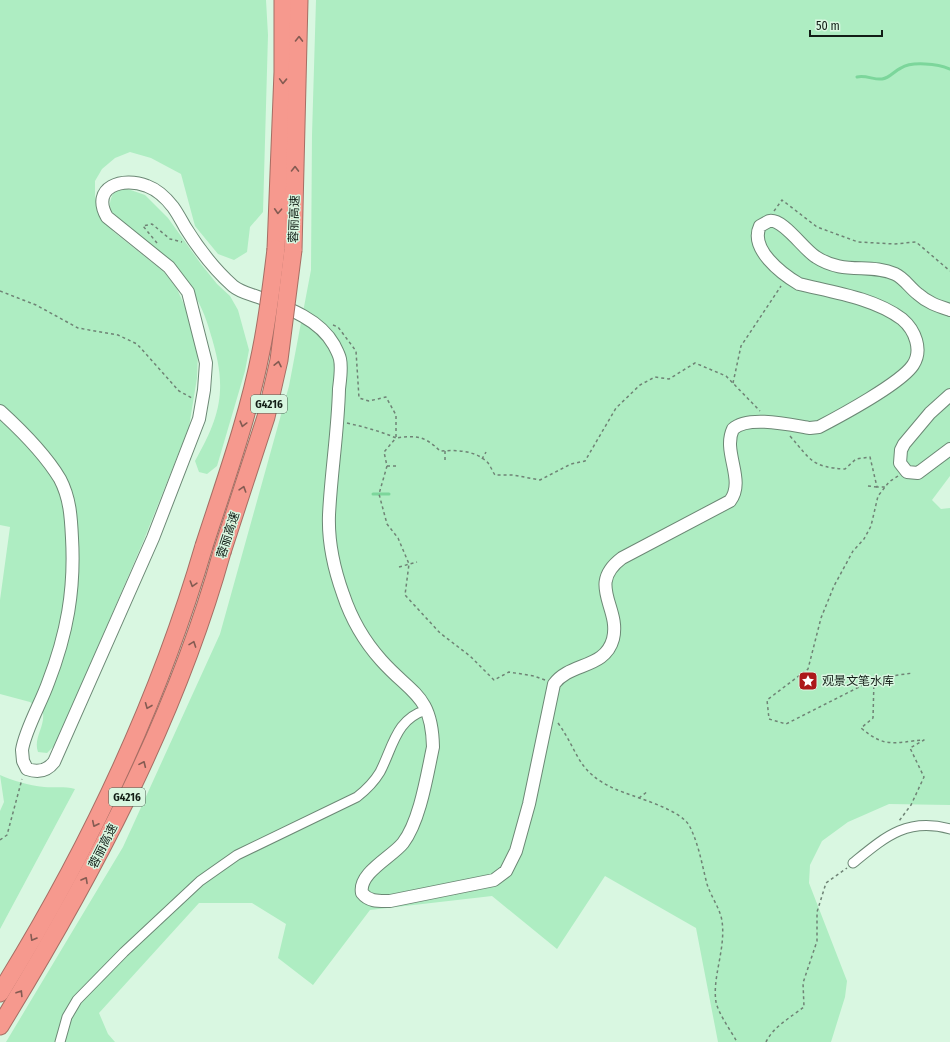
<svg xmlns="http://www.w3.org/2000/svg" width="950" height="1042" viewBox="0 0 950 1042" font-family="'Fira Sans Condensed','Noto Sans SC',sans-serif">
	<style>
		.green { fill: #aeedc2 }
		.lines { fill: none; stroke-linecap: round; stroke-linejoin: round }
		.stream { stroke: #7cd69b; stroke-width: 3 }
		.minor-casing { stroke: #6c8875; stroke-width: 11 }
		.tertiary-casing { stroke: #6c8875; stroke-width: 14 }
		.motorway-casing { stroke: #a66e64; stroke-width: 19 }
		.path { stroke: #6f8375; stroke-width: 1.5; stroke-dasharray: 3 3; stroke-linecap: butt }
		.minor { stroke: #fff; stroke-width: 9 }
		.tertiary { stroke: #fff; stroke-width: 12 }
		.motorway { stroke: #f6998e; stroke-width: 17 }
		.motorway-bridge-casing { stroke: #a66e64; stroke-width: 19; stroke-linecap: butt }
		.motorway-bridge { stroke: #f6998e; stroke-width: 17 }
		.oneway { stroke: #845b52 }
		.labels { text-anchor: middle; stroke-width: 3; stroke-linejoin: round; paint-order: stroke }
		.shield { fill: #d9f7e1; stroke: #4e5e53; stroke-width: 1 }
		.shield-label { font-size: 11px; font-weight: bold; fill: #121d16 }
		.street-label { font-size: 12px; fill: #121d16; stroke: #d9f7e1 }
		.poi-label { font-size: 12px; fill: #121d16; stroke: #d9f7e1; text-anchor: start }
	</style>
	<rect width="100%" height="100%" fill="#d9f7e1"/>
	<g class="green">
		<path d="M0,0H266L268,35L263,212L250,227L247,252L234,260L218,254L195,226L181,174L151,158L130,152L115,158L102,169L95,181V196L100,216L114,232L164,272L177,289L186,309L198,351L197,378L189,427L143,542L56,744L47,753L38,752C33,738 45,727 43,713L30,702L0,694V600L10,527L0,525Z"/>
		<polygon points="316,0 950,0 950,476 932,500 941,509 950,508 950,805 889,804 848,822 822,841 810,865 809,883 847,981 845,997 831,1042 718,1042 696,928 605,876 557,949 492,896 370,910 313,985 278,958 286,924 252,903 199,903 99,1013 108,1034 115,1042 6,1042 123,847 220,634 289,386 311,270 312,135"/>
		<path d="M125,188L145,195L168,218L201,264L217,284L230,296L238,310L249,350L245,371L217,466L207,474L199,472L195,461C223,412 227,386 210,332C206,318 199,299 189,288C173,268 152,250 133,232C127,226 118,221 113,214C107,206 111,196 116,189Z"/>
		<path d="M0,775C14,781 28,785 44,787C55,788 64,786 75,789L0,929V811L4,802Z"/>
	</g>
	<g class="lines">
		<g class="stream">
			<path d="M857,77C866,75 874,80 882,79C890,78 894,71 901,68C912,61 938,64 950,69"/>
			<polyline points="373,494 389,494"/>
		</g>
		<defs>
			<g id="minor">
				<path d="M853,863C885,837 907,817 950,829"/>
				<path d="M60,1042L67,1017L77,1000L124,952L200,881L237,855L357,797C366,790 374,782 380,772C393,747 396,718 427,710"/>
			</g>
			<g id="tertiary">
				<polyline points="950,395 930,413 904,444 901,450 900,463 907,472 918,473 950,449"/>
				<path d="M0,411C22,431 45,454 60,479C70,498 71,517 72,538C75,590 67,634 48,683C41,703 25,730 22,750L23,761L27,769C38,773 47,771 54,762L153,538L199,419L204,390L206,363L188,292L169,267L107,217C90,187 123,176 147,186C158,190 166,198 173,207C178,214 181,220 185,227C198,248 215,270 233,286C240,292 250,294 258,297C285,307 319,318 334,345C336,349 339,354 340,359C342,368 340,380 339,389C338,431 331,473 329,515C328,542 334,569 343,594C351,618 364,641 381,660C411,694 432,694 433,747C427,775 420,821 403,843C392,857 358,873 362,893C369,902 379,901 390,901L494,880L506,871L516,851L529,804L554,684C570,662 605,669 613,639C621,607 586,585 622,558L730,501C746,480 722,452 733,429C748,415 791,425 810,428L819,427C840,416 901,383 913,365C923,350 915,330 902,319C874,298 832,292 799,284C782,274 749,249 760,226L769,221C783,218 803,249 816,257C843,275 870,263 895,274C904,278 910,288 918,294C928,303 938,306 950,310"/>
			</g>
			<g id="motorway">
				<polyline points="276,249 283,72 283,0"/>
				<polyline points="293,250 299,0"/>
				<path d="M0,993C87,853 158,704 204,546"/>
				<path d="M0,1026C91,877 175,721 222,552"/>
			</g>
		</defs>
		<use href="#minor" class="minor-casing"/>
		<use href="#tertiary" class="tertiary-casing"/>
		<use href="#motorway" class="motorway-casing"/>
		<g class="path">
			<polyline points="774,211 782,200 817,227 858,242 894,244 916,242 950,271"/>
			<polyline points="157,243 143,226 152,224 170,239 182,242"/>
			<polyline points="0,291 36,305 78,328 118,335 137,344 179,391 192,398"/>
			<path d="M333,325L338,327L356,351L359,398L369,401L386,397L396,415V438C416,435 425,436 440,451C455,450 474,450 486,461C490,464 492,471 495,475H513L540,480L571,464L585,461L616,408L640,385L655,377L669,379L695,363L726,376L760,411"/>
			<polyline points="733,383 741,346 781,286"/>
			<path d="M347,423C364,427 380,431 396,438L384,452L387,466L379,494L387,524L398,538L409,564L405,595L440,633L470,656L494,680L509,672L534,676L545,680"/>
			<path d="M790,436C811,460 811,467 845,469L856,459L870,457L877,487H885"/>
			<polyline points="482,459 486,452"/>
			<polyline points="445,460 445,450"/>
			<polyline points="387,466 396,466"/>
			<polyline points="898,476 889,482 878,496 871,526 864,539 853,551 834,586 821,618 808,669 767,700 769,719 786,724 865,684 884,677 913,673"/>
			<polyline points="868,486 877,487"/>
			<polyline points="399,567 417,562"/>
			<path d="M874,680L873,718L861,728C886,749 894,742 924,740L910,748L924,777L911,805L899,821"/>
			<path d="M558,723C580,754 576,771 615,789C633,797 682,809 690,827C699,845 702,865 707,884C711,897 720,908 722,921C726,949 712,977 716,1002C718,1013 731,1031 737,1042"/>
			<polyline points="639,798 648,791"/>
			<polyline points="0,840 7,835 22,779"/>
			<path d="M766,1042C773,1027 791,1017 804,1007L803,983L817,941V912L826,883L847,868"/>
		</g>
		<use href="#minor" class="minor"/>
		<use href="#tertiary" class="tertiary"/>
		<use href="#motorway" class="motorway"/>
		<defs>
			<g id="motorway-bridge">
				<path d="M204,546C225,481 248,418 261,351C268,317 272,283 276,249"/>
				<polyline points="222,552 266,417 279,360 293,250"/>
			</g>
		</defs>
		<use href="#motorway-bridge" class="motorway-bridge-casing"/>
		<use href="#motorway-bridge" class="motorway-bridge"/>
	</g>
	<defs><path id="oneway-chevron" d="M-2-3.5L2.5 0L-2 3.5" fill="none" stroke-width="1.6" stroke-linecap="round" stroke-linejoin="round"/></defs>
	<g class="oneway">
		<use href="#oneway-chevron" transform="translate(299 39) rotate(-89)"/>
		<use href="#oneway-chevron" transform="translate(283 81) rotate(92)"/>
		<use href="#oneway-chevron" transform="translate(295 169) rotate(-89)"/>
		<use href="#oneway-chevron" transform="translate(278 211) rotate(93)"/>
		<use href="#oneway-chevron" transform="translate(278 364) rotate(-78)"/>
		<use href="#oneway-chevron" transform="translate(243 424) rotate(105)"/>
		<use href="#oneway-chevron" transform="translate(243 489) rotate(-72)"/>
		<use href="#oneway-chevron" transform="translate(193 584) rotate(107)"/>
		<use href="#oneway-chevron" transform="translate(193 644) rotate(-70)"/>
		<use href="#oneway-chevron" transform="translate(148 706) rotate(112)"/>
		<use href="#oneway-chevron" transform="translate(143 764) rotate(-66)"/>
		<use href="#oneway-chevron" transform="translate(95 824) rotate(116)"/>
		<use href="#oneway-chevron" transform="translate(85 880) rotate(-61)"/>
		<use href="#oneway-chevron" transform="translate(33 938) rotate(120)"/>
		<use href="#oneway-chevron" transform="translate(20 993) rotate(-58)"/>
	</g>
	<defs>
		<symbol id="sight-square" viewBox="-11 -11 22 22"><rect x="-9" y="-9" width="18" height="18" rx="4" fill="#ac191a" stroke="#d9f7e1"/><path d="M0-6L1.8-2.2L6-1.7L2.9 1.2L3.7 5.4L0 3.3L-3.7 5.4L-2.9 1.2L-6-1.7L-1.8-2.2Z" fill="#fff"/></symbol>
	</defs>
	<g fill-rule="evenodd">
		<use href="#sight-square" x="797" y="670" width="22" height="22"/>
	</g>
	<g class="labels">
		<g class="shield">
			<rect x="251" y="395" width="36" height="18" rx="3"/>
			<rect x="109" y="788" width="36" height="18" rx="3"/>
		</g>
		<g class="shield-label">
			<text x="269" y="408">G4216</text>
			<text x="127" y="801">G4216</text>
		</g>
		<g class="street-label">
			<text transform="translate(294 219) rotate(-88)" y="4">蓉丽高速</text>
			<text transform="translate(228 535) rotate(-72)" y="4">蓉丽高速</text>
			<text transform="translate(103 846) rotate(-63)" y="4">蓉丽高速</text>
		</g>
		<g class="poi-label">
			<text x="822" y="685">观景文笔水库</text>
		</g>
	</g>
	<path d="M810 30v6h72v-6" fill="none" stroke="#121d16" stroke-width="2"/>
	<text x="816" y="30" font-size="12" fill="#121d16" stroke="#d9f7e1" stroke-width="3" paint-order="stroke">50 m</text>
</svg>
